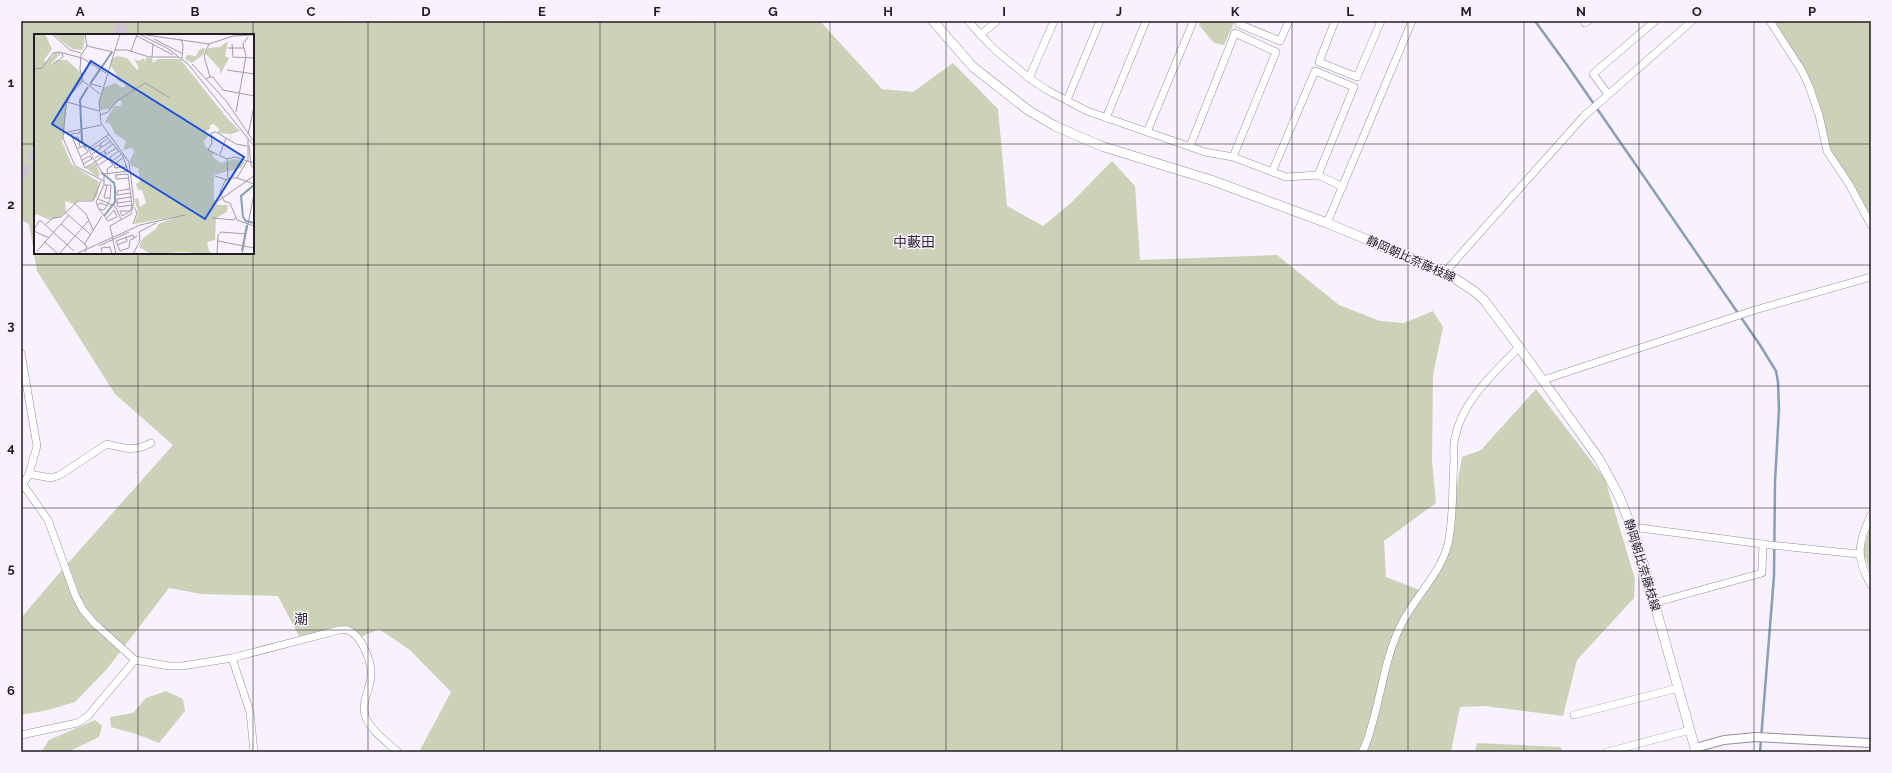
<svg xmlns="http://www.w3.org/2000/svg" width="1892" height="773" viewBox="0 0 1892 773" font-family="Raleway,'Noto Sans JP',sans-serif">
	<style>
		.green { fill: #cbd2b8; fill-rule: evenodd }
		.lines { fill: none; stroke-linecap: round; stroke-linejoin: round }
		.stream { stroke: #8a9eb5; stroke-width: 2.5 }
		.motorway-tunnel { stroke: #cdc6d2; stroke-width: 12; stroke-dasharray: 12 6; stroke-linecap: butt }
		.minor-casing { stroke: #998da1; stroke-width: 8 }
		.tertiary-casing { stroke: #998da1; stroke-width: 10 }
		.secondary-casing { stroke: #998da1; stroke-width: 10 }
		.minor { stroke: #fff; stroke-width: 7 }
		.tertiary { stroke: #fff; stroke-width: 8 }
		.secondary { stroke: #fff; stroke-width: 9 }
		.grid { fill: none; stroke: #201c23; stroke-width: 1; stroke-opacity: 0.55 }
		.labels { text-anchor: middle; stroke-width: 3; stroke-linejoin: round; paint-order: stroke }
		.street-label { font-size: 12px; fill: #201c23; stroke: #f8f1fe }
		.quarter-label { font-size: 14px; fill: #342a3b; stroke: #f8f1fe }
		.inset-river { fill: none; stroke: #8a9eb5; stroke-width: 2 }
		.inset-road { fill: none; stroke: #a29ca6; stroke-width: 1 }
		.view { fill: #1d4ed8; fill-opacity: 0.15; stroke: #1d4ed8; stroke-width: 2 }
		.inset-edge { fill: none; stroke: #201c23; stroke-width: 2 }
		.neatline { fill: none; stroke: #201c23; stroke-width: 1.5 }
		.grid-label { font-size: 13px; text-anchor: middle; font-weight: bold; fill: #201c23 }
	</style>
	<rect width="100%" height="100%" fill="#f8f1fe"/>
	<g class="green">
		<path d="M21,21H820L882,89L913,92L953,63L998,109L1007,206L1043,226L1071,203L1112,161L1135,186L1140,260L1277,255L1339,305L1380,321L1404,323L1433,311L1443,327L1433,375L1432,461L1436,503L1384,541L1386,577L1422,591L1441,565L1450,524L1462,457L1481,450L1536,389L1605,479L1635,579L1634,598L1577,660L1563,716L1485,706L1460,707L1451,752H419L451,692L410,650L379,629L361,637L348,630L299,636L278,596L202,594L169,588L107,669L75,702L48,710L21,715V618L61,571L173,445L115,394L37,271L29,224L21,220ZM35,35H253V253H35Z"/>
		<polygon points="1200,21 1235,21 1224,45 1214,43 1199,25"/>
		<polygon points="1772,21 1871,21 1871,221 1829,147 1813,90 1789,44"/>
		<polygon points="1871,523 1871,574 1863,552"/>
		<polygon points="166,691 183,699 185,711 159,743 136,734 111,727 110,717 133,713 146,698"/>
		<polygon points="95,720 102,726 99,737 68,752 41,752 49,740"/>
		<polygon points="1477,743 1560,747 1563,752 1475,752"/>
	</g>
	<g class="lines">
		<polyline class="stream" points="1535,21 1567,65 1760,345 1776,371 1778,382 1779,409 1775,482 1774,576 1760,752"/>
		<g class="motorway-tunnel">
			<polyline points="117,35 127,21"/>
			<polyline points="21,175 35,153"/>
		</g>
		<defs>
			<g id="minor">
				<polyline points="968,21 993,48 1029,78 1047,90 1087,111 1205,152 1233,157 1286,177 1318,175 1343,187"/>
				<polyline points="1241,21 1239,24 1280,41 1289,21"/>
				<polyline points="1335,21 1319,62 1357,77 1381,21"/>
				<polyline points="1584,21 1585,23 1588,21"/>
				<polyline points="1770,21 1802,71 1809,86 1819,115 1827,151 1849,184 1871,225"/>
				<polyline points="980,35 997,21"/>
				<polyline points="1029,78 1054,21"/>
				<polyline points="1608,94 1593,74 1655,21"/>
				<polyline points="1067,100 1100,21"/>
				<polyline points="1106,118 1146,21"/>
				<polyline points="1147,132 1193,22 1191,21"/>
				<polyline points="1190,146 1235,33 1276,52 1233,157"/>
				<polyline points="1272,172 1315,71 1354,87 1318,175"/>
				<polyline points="1327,223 1412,21"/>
				<polyline points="1445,272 1584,116 1692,21"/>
				<polyline points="21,353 37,446 29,474 21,488"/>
				<polyline points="1543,380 1755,310 1871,277"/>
				<path d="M29,474L51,478L60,475L107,444C123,448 135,452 151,443"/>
				<path d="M24,486L48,520L76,597L83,610L94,623L135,660L169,666H182L232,658L339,630C342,630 346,629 348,630C362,636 372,662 371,676C370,690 360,704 366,718C372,732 387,742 398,752"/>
				<path d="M1871,515C1858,542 1855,558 1871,585"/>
				<polyline points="1632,527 1770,545 1858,554"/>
				<polyline points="1654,603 1762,573 1763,544"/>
				<polyline points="232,658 250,712 254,752"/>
				<polyline points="1574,715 1678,688"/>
				<polyline points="21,735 77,723 88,716 135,660"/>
				<path d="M1362,752C1368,742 1370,731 1373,721C1382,689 1386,655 1401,625C1415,596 1440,575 1448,544C1454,517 1452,486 1454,459C1454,452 1453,444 1455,438C1462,401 1494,373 1519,347"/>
				<polyline points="1607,752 1690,730"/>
			</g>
			<polyline id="tertiary" points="1695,748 1724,740 1756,737 1871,743"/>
			<polyline id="secondary" points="933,21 973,67 1028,110 1055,126 1101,146 1211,180 1327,223 1445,272 1474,291 1484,300 1519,347 1599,459 1619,496 1637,541 1696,752"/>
		</defs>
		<use href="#minor" class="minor-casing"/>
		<use href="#tertiary" class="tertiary-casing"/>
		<use href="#secondary" class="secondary-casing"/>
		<use href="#minor" class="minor"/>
		<use href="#tertiary" class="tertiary"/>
		<use href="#secondary" class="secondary"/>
	</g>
	<path class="grid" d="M138,21V35M253,21V35M368,21V752M484,21V752M600,21V752M715,21V752M830,21V752M946,21V752M1062,21V752M1177,21V752M1292,21V752M1408,21V752M1524,21V752M1639,21V752M1754,21V752M253,35V253M21,144H35M253,144H1871M138,253V752M253,253V752M21,265H1871M21,386H1871M21,508H1871M21,630H1871"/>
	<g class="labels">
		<g class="street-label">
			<text transform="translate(1411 259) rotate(24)" y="4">静岡朝比奈藤枝線</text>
			<text transform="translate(1642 565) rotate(73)" y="4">静岡朝比奈藤枝線</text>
		</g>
		<g class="quarter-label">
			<text x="914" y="247">中藪田</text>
			<text x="301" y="624">潮</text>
		</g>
	</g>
	<g transform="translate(34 34)">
		<rect width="220" height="220" fill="#f8f1fe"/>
		<path d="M0,0H11L18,15L10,26L12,28L21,19H27L16,31L26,26H33L48,40V47L34,63L28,108L38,131L65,148L63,162L59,166H46L40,170L31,167L32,178L26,183L16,186L2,180L0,186ZM19,0H51L49,16L38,15ZM194,7L191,22L195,24L186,41V35L171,19L175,14L186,13ZM172,14L169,21L158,29L151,25L153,21L162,22L166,15ZM83,22L93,24L103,36L105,34L100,25L105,27L110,24L111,29L112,24H118L119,29L124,25H146L193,84L206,97L197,100L198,106L196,100L184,99L185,95L180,90L176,91V95L171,98L175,101L170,107L171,112L179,119V123L187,129L200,125L211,128L207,134L180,141V166L184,171H194L193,178L182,184L181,206L173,208L175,217L180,220L148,218L117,220L105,213L109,204L123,194L124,190L145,182L100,190L104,180L101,165L104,164L106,173L112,169L108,156H104L102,150L106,147L104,134L97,132L96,126L100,118L98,114L89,116L92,107L81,100L76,90L71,88L80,72H86L88,69L86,66L76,75L66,76L65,66L69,54L81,49L89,54L92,51L83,46L82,39L76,31L78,25ZM62,129L66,141L63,143L52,134Z" fill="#cbd2b8"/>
		<path class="inset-river" d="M56,50L78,18M52,114L48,107L46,66L54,53M67,138L80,149L81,154V168L70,182M220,151L207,162L209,183L212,187L220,189M208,217L213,191"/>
		<path class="inset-road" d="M18,0L36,16L47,19M51,0L53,12L47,21L46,35L49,47L66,60M105,0L133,14L154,30L220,112M112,1L175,10L199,2L220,1M103,2L139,21M120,5L149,20M147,5L149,11L148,25M175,10L170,22L176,43H179L189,56L220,62M198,10L199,22M53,12L79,18M194,14H210M81,16H93L115,23H145M97,17L103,1M118,23L119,10M198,23L220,24M19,30L29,23L28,19M158,30L172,45M0,35L8,34L19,19L25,18L48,24L72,39M193,36L220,40M176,43L172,45L193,68L220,108M49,47L36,61L32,71L29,104L41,132L70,147M56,52L57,50L68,53M33,68L65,77M202,78L212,22L209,10L214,3M66,81L74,78L83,67L111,49L136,64M46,97V99L37,100L51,134L72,121L70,117L61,124M30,99L67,91M75,100L54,115L70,142V151L62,168L65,175L74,187L83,183L80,176M214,101L220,72M72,102L89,122L94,137M38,104L44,103L46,113M73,105L66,110L68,113L77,107M214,105V128M79,110L70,117L73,120L82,114M215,111L217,131L220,135M43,115L49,112L54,118L46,123M56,117L65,111L67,114L58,120M85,117L76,123L78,127L88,120M186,120L192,104M90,123L80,130L81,134L93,133M193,125L201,123L220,129M48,126L56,122L58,125L49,130M65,131L75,124L79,131L73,135L74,140M70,140L95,137M82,140V145L95,144M82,141L94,140L98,172L97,175L96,177L95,178L88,182L86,177H96M181,142L193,146M203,144L213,127M194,145L193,125L174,116L178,109L177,99L182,98L202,110L213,112M220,150L203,144H196L191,147L186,158L190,167L196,169L203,186L220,192M73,151L70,164H76M96,155L83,157V161L96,159M98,163L83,165V169L84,173L98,171M64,165L81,172L87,185M83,169L98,167M181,169L220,142M41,170L52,180L59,196M63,171L67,169L74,172M65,175L70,176L76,166L77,151H70M32,179L56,200M178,184L200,186L202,183M72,185L80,176M12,190L19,184L27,183L44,167H59L67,147M27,190L53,212L51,218M99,190L103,179L100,173M0,195L5,187H7L40,217M0,197L15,204M100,204L99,201L82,207L86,217L95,214L96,206L99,205L100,204L103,202M106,207L105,198L122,189M184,207L220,214M11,208L24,220M50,211L68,182M83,211L93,207L92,203M65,212L95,198M3,217L35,181M68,218L67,214L76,213L78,220M25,220L55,186M42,220L106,191L151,181M82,220L76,192L97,180L100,168L95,128L67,89L65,68L86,0M99,220L106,207M183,220L184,201L187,198L212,200M208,220L220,160"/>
		<path class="view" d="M57,27L210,123L171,185L18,90Z"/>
		<rect width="220" height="220" class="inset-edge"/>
	</g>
	<rect width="1892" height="773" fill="none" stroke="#f8f1fe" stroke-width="44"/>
	<rect x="22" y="22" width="1848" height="729" class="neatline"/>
	<g class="grid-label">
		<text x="80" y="16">A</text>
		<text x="195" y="16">B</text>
		<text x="311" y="16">C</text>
		<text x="426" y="16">D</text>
		<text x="542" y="16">E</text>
		<text x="657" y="16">F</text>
		<text x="773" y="16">G</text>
		<text x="888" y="16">H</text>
		<text x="1004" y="16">I</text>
		<text x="1119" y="16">J</text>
		<text x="1235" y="16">K</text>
		<text x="1350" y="16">L</text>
		<text x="1466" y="16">M</text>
		<text x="1581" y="16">N</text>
		<text x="1697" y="16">O</text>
		<text x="1812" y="16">P</text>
		<text x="11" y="87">1</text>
		<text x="11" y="209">2</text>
		<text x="11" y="330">3</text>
		<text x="11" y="452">4</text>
		<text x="11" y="573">5</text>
		<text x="11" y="695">6</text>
	</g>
</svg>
